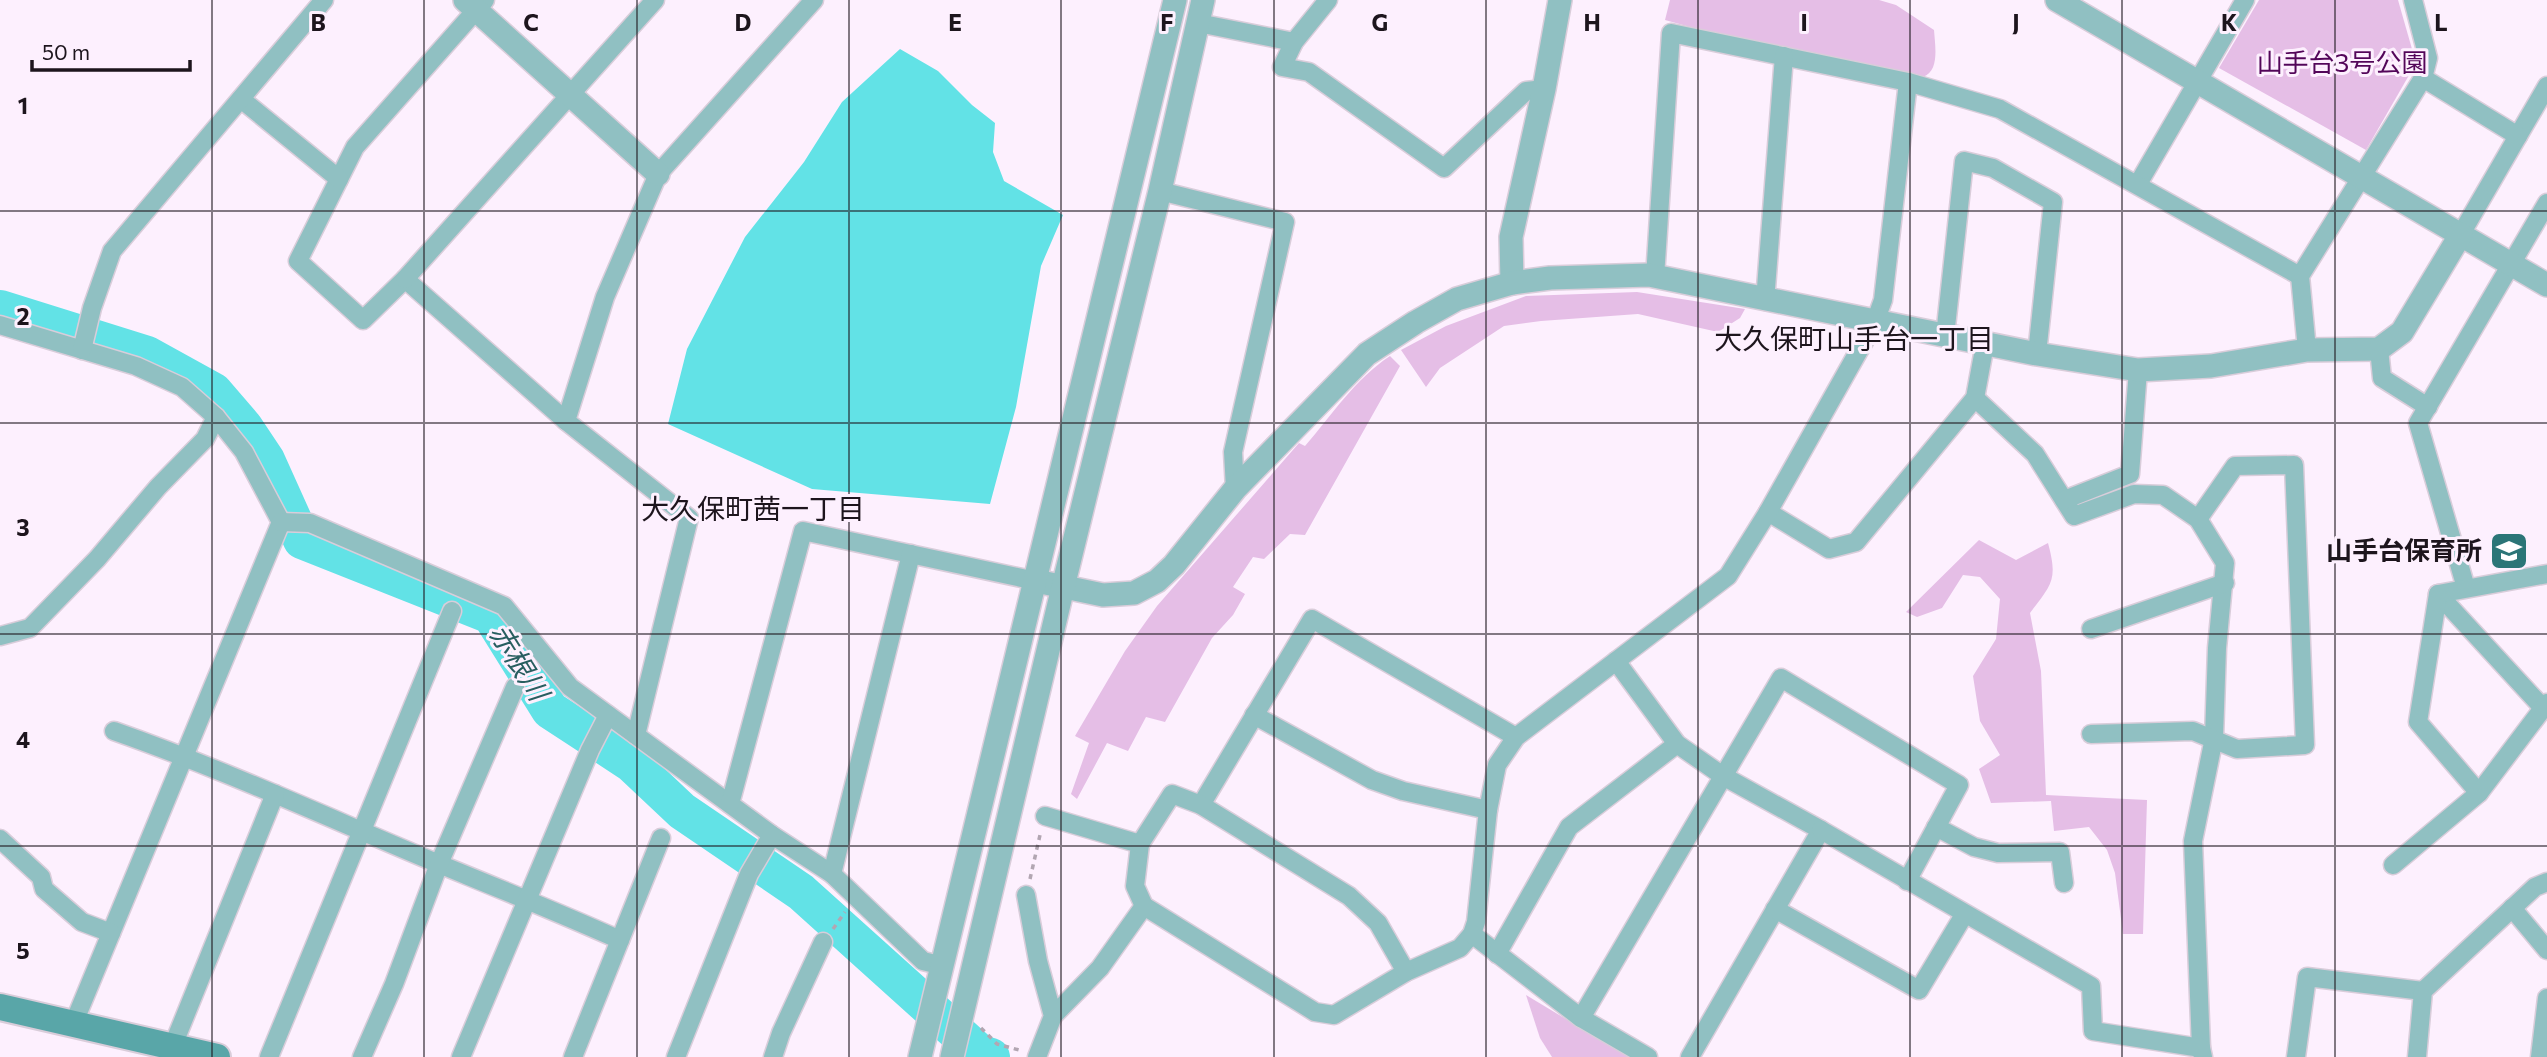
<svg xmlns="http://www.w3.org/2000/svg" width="2547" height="1057" viewBox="0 0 2547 1057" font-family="Commissioner,'Noto Sans JP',sans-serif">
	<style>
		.green { fill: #e5bee6 }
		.water { fill: #62e2e6 }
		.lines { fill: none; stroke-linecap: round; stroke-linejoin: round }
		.river { stroke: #62e2e6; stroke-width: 38 }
		.minor-casing { stroke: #d9cdda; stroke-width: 21 }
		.tertiary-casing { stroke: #d9cdda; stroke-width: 26 }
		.secondary-casing { stroke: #d9cdda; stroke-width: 30 }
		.path { stroke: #b2a6b2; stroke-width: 3.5; stroke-dasharray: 5 5; stroke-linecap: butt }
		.minor { stroke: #90c0c2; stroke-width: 18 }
		.tertiary { stroke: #90c0c2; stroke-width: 23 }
		.secondary { stroke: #59a6a8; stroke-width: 26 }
		.grid { fill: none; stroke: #1d151d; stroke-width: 2; stroke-opacity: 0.55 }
		.labels { text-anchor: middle; stroke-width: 6; stroke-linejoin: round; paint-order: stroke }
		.park-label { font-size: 26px; fill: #530659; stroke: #fdf0fe }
		.poi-label { font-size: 26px; font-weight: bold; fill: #1d151d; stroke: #fdf0fe; text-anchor: end }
		.neighbourhood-label { font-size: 28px; fill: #1d151d; stroke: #fdf0fe }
		.water-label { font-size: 28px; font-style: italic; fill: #285e60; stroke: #fdf0fe }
		.grid-label { font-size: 23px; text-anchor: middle; font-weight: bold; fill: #1d151d; stroke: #fdf0fe; stroke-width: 6; stroke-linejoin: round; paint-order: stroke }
	</style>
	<rect width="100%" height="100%" fill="#fdf0fe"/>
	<g class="green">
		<path d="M1670,0H1879L1896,5L1934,30C1935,45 1940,71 1923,77L1770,49L1665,20Z"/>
		<polygon points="2259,0 2398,0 2416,63 2366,150 2219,68"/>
		<polygon points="1637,292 1745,309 1740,318 1718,332 1638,314 1541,321 1504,326 1440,368 1426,387 1401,350 1446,326 1526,296"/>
		<path d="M1390,356L1400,366L1305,535L1290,534L1264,559L1253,557L1233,587L1245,594L1233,615L1212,638L1165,722L1146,717L1128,751L1107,743L1077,799L1071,794L1089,743L1075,736L1125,651L1157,606L1299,443L1305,446C1333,414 1354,380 1390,356Z"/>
		<path d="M1979,540L2016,560L2048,543C2058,580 2052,584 2030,613L2041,671L2046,795L2147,800L2143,934H2123L2115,873L2107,850L2089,827L2054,831L2051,801L1991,803L1979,769L2000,755L1980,721L1973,676L1996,639L2000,599L1980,577L1963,575L1942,608L1917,617L1906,612Z"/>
		<polygon points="1526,995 1629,1057 1552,1057 1540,1038"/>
	</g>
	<polygon class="water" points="900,49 938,71 972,105 995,123 993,152 1004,181 1063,215 1041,266 1016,407 990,504 812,489 668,424 687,349 745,237 804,162 842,102"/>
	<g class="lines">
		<polyline class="river" points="0,309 147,355 214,392 244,427 266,460 302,540 491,615 550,710 631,763 682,811 801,892 981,1054 991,1057"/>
		<defs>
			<g id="minor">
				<polyline points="485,0 355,147 298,261 363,320 405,279 566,421"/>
				<polyline points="1328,0 1294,42 1282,67 1309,72 1444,168 1526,91 1544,89"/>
				<polyline points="2413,0 2428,58 2423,78"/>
				<polyline points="1198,23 1294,42"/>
				<polyline points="241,99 339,179"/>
				<polyline points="2138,184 2245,0"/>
				<polyline points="1160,191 1285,222 1233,452 1235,489"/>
				<polyline points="2461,234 2547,86"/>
				<polyline points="1655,277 1671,33 1908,82 2000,109 2300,276"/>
				<polyline points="405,279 655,0"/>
				<polyline points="1765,301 1784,56"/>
				<polyline points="0,325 136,366 182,387 216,417 244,452 281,522 73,1025"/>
				<polyline points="1945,336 1964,161 1993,168 2053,202 2037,354"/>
				<polyline points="2379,349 2382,378 2428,407"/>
				<polyline points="82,350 92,308 112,251 324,0"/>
				<polyline points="2307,350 2300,276 2423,78 2518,136"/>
				<polyline points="1975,398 2035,454 2074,516 2134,494 2163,495 2198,519 2225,563 2217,648 2214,738 2193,841 2201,1048 2203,1057"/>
				<polyline points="2064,500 2130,474 2138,370"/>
				<polyline points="1768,512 1829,549 1856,542 1975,398 1985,344"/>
				<polyline points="281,522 310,523 504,606 570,687 772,835 832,874 923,961 943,966"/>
				<polyline points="2466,588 2418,423 2547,203"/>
				<polyline points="2438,594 2543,708"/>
				<polyline points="2091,629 2225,583"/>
				<polyline points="0,636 30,628 97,559 158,487 205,439 216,417"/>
				<polyline points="1616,661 1677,744 1723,776 1821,830 1690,1057"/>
				<polyline points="1254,715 1372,780 1403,791 1488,810"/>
				<path d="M114,731C225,770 331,819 439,864C500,889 560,913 620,940"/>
				<polyline points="2091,734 2193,731 2237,749 2305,745 2294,465 2235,466 2198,519"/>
				<polyline points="636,735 689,518 566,421 605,297 658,174 814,0"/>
				<polyline points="2479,793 2418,722 2438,594 2547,574"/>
				<polyline points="730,804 803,531 1036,581"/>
				<polyline points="1201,805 1312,619 1516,737"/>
				<polyline points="1045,816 1140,844 1135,886 1144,906 1315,1012 1334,1015 1406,972 1460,948 1472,934 1476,922 1488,810 1497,765 1516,737 1728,576 1768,512 1875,322 1883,300 1908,82"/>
				<polyline points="1936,827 1974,847 1998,853 2060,852 2064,883"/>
				<polyline points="1821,830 2091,986 2093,1031 2201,1048"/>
				<polyline points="0,839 41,877 44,889 82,922 111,933"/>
				<polyline points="1140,844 1172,794 1201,805 1349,896 1378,923 1406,972"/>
				<polyline points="2393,865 2479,793 2547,703"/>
				<polyline points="832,874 911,554"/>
				<polyline points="1026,895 1038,961 1053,1016 1037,1057"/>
				<polyline points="2512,908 2547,950"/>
				<polyline points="1775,909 1919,990 1964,915"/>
				<polyline points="1472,934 1581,1018 1648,1057"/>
				<polyline points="1497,954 1569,827 1677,744"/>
				<polyline points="1053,1016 1100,968 1144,906"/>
				<polyline points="1581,1018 1781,678 1959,785 1907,881"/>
				<polyline points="174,1057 172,1048 275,794"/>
				<polyline points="269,1057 452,611"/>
				<polyline points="362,1057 394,984 439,864 515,687"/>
				<polyline points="461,1057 590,750 608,715"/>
				<polyline points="573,1057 661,838"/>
				<polyline points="676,1057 749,874 772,835"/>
				<polyline points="773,1057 781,1033 823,942"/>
				<polyline points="2296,1057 2307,977 2423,991"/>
				<polyline points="2417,1057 2423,991 2535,887 2547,882"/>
				<polyline points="2540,1057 2547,998"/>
			</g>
			<g id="tertiary">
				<polyline points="465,0 658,174"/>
				<polyline points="2057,0 2547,285"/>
				<polyline points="1512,283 1511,237 1544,89 1560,0"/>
				<polyline points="1036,581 1103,595 1134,593 1157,581 1174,565 1235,489 1367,354 1416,322 1457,299 1512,283 1550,278 1649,275 2037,354 2138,370 2211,366 2307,350 2379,349 2402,332 2461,234"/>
				<polyline points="920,1057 1175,0"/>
				<polyline points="952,1057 1063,587 1160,191 1203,0"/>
			</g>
			<polyline id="secondary" points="0,1007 217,1057"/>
		</defs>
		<use href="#minor" class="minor-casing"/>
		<use href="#tertiary" class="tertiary-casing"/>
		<use href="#secondary" class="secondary-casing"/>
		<g class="path">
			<polyline points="1030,879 1040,835"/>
			<polyline points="833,929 845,912"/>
			<polyline points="981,1028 997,1044 1019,1050"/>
		</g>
		<use href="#minor" class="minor"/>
		<use href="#tertiary" class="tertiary"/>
		<use href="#secondary" class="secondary"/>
	</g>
	<path class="grid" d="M212,0V1057M424,0V1057M637,0V1057M849,0V1057M1061,0V1057M1274,0V1057M1486,0V1057M1698,0V1057M1910,0V1057M2122,0V1057M2335,0V1057M0,211H2547M0,423H2547M0,634H2547M0,846H2547"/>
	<defs>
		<symbol id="school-square" viewBox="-11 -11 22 22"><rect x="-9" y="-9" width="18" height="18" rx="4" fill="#2b7577" stroke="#fdf0fe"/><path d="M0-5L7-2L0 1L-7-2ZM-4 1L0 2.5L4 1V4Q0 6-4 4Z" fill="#fff"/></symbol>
	</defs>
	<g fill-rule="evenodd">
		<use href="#school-square" x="2487" y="529" width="44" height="44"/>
	</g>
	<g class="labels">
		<g class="park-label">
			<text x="2342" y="72">山手台3号公園</text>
		</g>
		<g class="poi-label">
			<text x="2482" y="560">山手台保育所</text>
		</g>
		<g class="neighbourhood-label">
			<text x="1854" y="349">大久保町山手台一丁目</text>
			<text x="753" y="519">大久保町茜一丁目</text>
		</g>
		<g class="water-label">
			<text transform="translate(519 662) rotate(58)" y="10">赤根川</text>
		</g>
	</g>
	<g class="grid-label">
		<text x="318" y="31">B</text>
		<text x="531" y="31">C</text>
		<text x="743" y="31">D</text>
		<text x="955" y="31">E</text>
		<text x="1167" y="31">F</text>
		<text x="1380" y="31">G</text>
		<text x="1592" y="31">H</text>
		<text x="1804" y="31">I</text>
		<text x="2016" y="31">J</text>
		<text x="2229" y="31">K</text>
		<text x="2441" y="31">L</text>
		<text x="23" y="114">1</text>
		<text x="23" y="325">2</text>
		<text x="23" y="536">3</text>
		<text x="23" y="748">4</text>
		<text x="23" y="959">5</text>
	</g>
	<path d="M32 60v10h158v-10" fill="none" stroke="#1d151d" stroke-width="3.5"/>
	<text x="42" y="60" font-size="21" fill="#1d151d" stroke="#fdf0fe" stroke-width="5" paint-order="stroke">50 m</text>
</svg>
